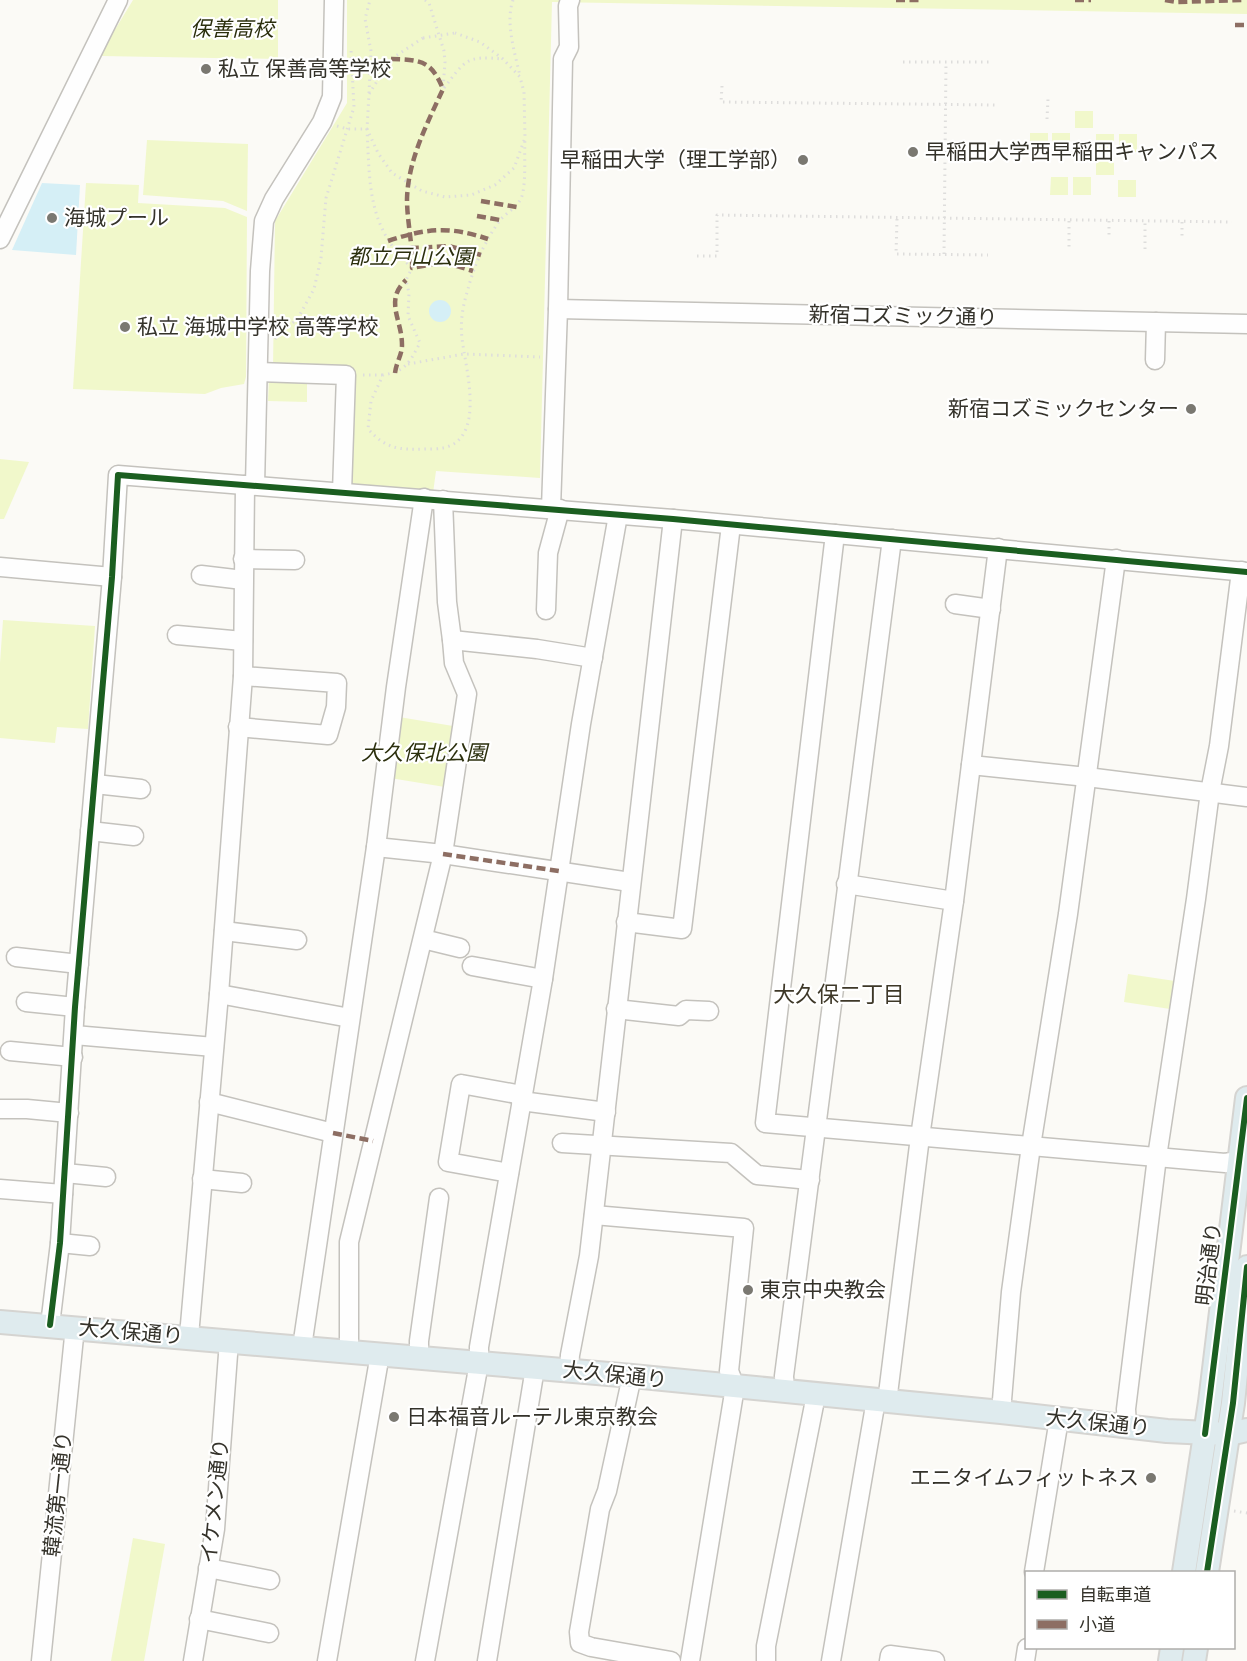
<svg xmlns="http://www.w3.org/2000/svg" width="1247" height="1661" viewBox="0 0 1247 1661" font-family="Spectral,'Noto Sans JP',serif">
	<style>
		.green { fill: #f1f8cb }
		.water { fill: #d5eff6 }
		.lines { fill: none; stroke-linecap: round; stroke-linejoin: round }
		.minor-casing { stroke: #c4c2bd; stroke-width: 21 }
		.major-casing { stroke: #d5d4d1; stroke-width: 26 }
		.path { stroke: #dedddc; stroke-width: 3; stroke-dasharray: 1.5 4.5; stroke-linecap: butt }
		.minor { stroke: #fefefe; stroke-width: 18 }
		.major { stroke: #dfebee; stroke-width: 22 }
		.path-bridge { stroke: #dedddc; stroke-width: 3; stroke-dasharray: 1.5 4.5; stroke-linecap: butt }
		.quiet { stroke: #8d6e63; stroke-width: 4.5; stroke-dasharray: 9 4.5; stroke-linecap: butt }
		.cycleway-casing { stroke: #fff; stroke-width: 10 }
		.cycleway { stroke: #1b5e20; stroke-width: 6 }
		.poi-dot { fill: #7a7871; stroke: #fff; stroke-width: 2 }
		.labels { text-anchor: middle; stroke-width: 4.5; stroke-linejoin: round; paint-order: stroke }
		.park-label { font-size: 21px; font-style: italic; fill: #2b2f0d; stroke: #fff }
		.poi-label { font-size: 21px; fill: #34322a; stroke: #fff; text-anchor: start }
		.street-label { font-size: 21px; fill: #34322a; stroke: #fff }
		.neighbourhood-label { font-size: 22px; fill: #3e3828; stroke: #fff }
	</style>
	<rect width="100%" height="100%" fill="#fbfaf6"/>
	<g class="green">
		<polygon points="133,0 278,0 278,59 101,56 102,54 92,54 116,28"/>
		<polygon points="347,0 1247,0 1247,14 552,2 540,478 436,471 433,493 346,489 342,377 273,369 275,221 347,103"/>
		<rect x="1075" y="111" width="18" height="17"/>
		<rect x="1030" y="133" width="18" height="18"/>
		<rect x="1052" y="133" width="18" height="18"/>
		<rect x="1096" y="134" width="18" height="18"/>
		<rect x="1119" y="134" width="18" height="18"/>
		<polygon points="147,140 248,144 247,211 223,201 143,195"/>
		<rect x="1096" y="157" width="18" height="18"/>
		<polygon points="1051,177 1068,177 1068,195 1050,195"/>
		<rect x="1073" y="177" width="18" height="18"/>
		<rect x="1118" y="180" width="18" height="17"/>
		<polygon points="86,183 139,185 138,203 225,208 247,217 246,377 244,384 221,388 205,394 73,389"/>
		<polygon points="269,377 307,378 307,402 268,401"/>
		<polygon points="0,459 29,462 4,519 0,519"/>
		<polygon points="3,620 95,626 88,729 57,727 55,743 0,738 0,663"/>
		<polygon points="399,717 459,727 451,788 390,778"/>
		<polygon points="1128,974 1175,981 1170,1009 1124,1002"/>
		<polygon points="133,1538 165,1544 144,1661 111,1661"/>
	</g>
	<g class="water">
		<polygon points="42,183 80,185 76,255 12,250"/>
		<circle cx="440" cy="311" r="11"/>
	</g>
	<g class="lines">
		<defs>
			<g id="minor">
				<polyline points="0,239 118,0"/>
				<polyline points="558,309 1247,324"/>
				<polyline points="1155,360 1156,322"/>
				<polyline points="258,372 346,375 342,492"/>
				<polyline points="255,485 260,271 264,221 274,199 322,122 332,97 334,0"/>
				<polyline points="551,508 558,309 563,59 569,47 568,6 570,0"/>
				<polyline points="835,534 765,1123 1225,1163 1238,1161"/>
				<polyline points="243,559 295,560"/>
				<polyline points="0,567 112,577"/>
				<polyline points="201,575 243,580"/>
				<polyline points="955,604 991,609"/>
				<polyline points="546,610 548,553 560,509"/>
				<polyline points="177,635 243,641"/>
				<polyline points="452,640 537,649 593,658"/>
				<polyline points="238,727 328,735 336,707 337,683 243,676"/>
				<polyline points="971,765 1087,777 1247,797"/>
				<polyline points="95,784 141,789"/>
				<polyline points="90,831 134,836"/>
				<polyline points="376,847 443,854 630,882"/>
				<polyline points="846,884 954,901"/>
				<polyline points="626,922 682,929 731,525"/>
				<polyline points="224,931 297,940"/>
				<polyline points="423,939 460,948"/>
				<polyline points="16,957 79,964"/>
				<polyline points="472,966 543,979"/>
				<polyline points="219,994 350,1018"/>
				<polyline points="26,1002 75,1007"/>
				<polyline points="616,1009 679,1016 686,1010 709,1011"/>
				<polyline points="74,1035 214,1047"/>
				<polyline points="10,1051 73,1057"/>
				<polyline points="521,1101 606,1112"/>
				<polyline points="209,1102 333,1133"/>
				<polyline points="0,1109 27,1109 69,1113"/>
				<polyline points="562,1143 731,1153 757,1175 810,1180"/>
				<polyline points="65,1173 106,1177"/>
				<polyline points="509,1173 448,1162 461,1084 522,1095"/>
				<polyline points="202,1179 242,1183"/>
				<polyline points="0,1189 63,1194"/>
				<polyline points="594,1215 744,1228 729,1371 735,1387 690,1661"/>
				<polyline points="60,1243 90,1246"/>
				<polyline points="50,1325 60,1243 75,1007 112,577 118,475 673,519 1247,572"/>
				<polyline points="189,1336 219,994 243,676 245,485"/>
				<polyline points="302,1347 376,847 396,687 424,498"/>
				<polyline points="349,1351 349,1242 443,854 467,694 454,663 452,640 447,602 443,500"/>
				<polyline points="419,1357 419,1341 439,1198"/>
				<polyline points="569,1370 570,1355 589,1256 673,519"/>
				<polyline points="632,1376 607,1491 600,1509 579,1632 580,1643 591,1647 671,1661"/>
				<polyline points="785,1392 784,1376 892,539"/>
				<polyline points="887,1402 920,1137 954,901 998,548"/>
				<polyline points="1001,1412 1011,1292 1031,1146 1068,914 1116,559"/>
				<polyline points="1127,1426 1126,1409 1157,1157 1196,899 1210,792 1219,746 1241,571"/>
				<polyline points="208,1568 270,1580"/>
				<polyline points="1034,1572 1059,1419"/>
				<polyline points="199,1619 269,1633"/>
				<polyline points="41,1661 75,1327"/>
				<polyline points="193,1661 215,1529 229,1341"/>
				<polyline points="327,1661 380,1354"/>
				<polyline points="425,1661 479,1363 479,1347 543,979 581,724 618,515"/>
				<polyline points="487,1661 535,1368"/>
				<polyline points="766,1661 766,1646 816,1395"/>
				<polyline points="831,1661 876,1400"/>
				<polyline points="889,1661 890,1655 935,1661"/>
				<polyline points="1025,1661 1027,1648"/>
			</g>
			<g id="major">
				<polyline points="0,1322 632,1376 1001,1412 1167,1431 1229,1434 1247,1430"/>
				<polyline points="1184,1572 1210,1402 1247,1098"/>
				<polyline points="1207,1572 1233,1403 1247,1267"/>
				<polyline points="1170,1661 1172,1648"/>
				<polyline points="1194,1661 1196,1648"/>
			</g>
		</defs>
		<use href="#minor" class="minor-casing"/>
		<use href="#major" class="major-casing"/>
		<g class="path">
			<polyline points="425,0 429,3 444,51 445,62 443,89"/>
			<path d="M513,0C505,23 515,53 520,76"/>
			<polyline points="423,38 391,59 369,94 367,129 378,153 392,173 422,191 445,197 471,195 495,185 514,168 525,138 524,92 520,77 503,59 480,42 455,33"/>
			<polyline points="903,62 989,62"/>
			<polyline points="722,86 721,102 997,105"/>
			<path d="M444,88C465,61 466,55 502,59"/>
			<polyline points="369,93 371,51 365,19 370,0"/>
			<polyline points="1047,119 1048,99"/>
			<path d="M337,126L348,129H367C370,185 367,227 412,268L406,280L409,293L408,316L420,343C409,363 406,371 383,375L371,401L368,429C386,449 399,450 425,449C431,449 438,449 443,448C487,439 465,367 462,338C460,321 463,305 468,289C474,266 484,243 498,223C506,211 520,208 523,192C526,175 524,155 525,138"/>
			<polyline points="897,219 896,254 988,255"/>
			<polyline points="1069,221 1069,248"/>
			<polyline points="1109,221 1109,236"/>
			<polyline points="1182,222 1182,239"/>
			<polyline points="1145,249 1145,222"/>
			<polyline points="944,254 946,62"/>
			<polyline points="697,256 717,256 717,215 1232,222"/>
			<polyline points="275,339 298,318 314,289 321,258 326,198 354,107 351,50"/>
			<polyline points="408,364 464,354 540,357"/>
			<polyline points="363,375 383,375"/>
			<polyline points="1234,1511 1247,1513"/>
		</g>
		<use href="#minor" class="minor"/>
		<use href="#major" class="major"/>
		<polyline class="path-bridge" points="423,38 455,33"/>
		<g class="quiet">
			<polyline points="896,0 920,0"/>
			<polyline points="1075,0 1091,0"/>
			<polyline points="1165,0 1177,2 1242,0"/>
			<polyline points="1235,25 1247,25"/>
			<path d="M391,59C421,60 431,60 443,89C427,124 408,160 407,199C407,222 413,245 412,268L444,262L473,271"/>
			<polyline points="481,201 517,207"/>
			<polyline points="477,216 500,220"/>
			<path d="M388,241C427,228 450,226 488,239"/>
			<polyline points="398,255 412,248 449,246 481,255"/>
			<path d="M395,373C396,363 402,355 402,345C402,319 384,301 406,280"/>
			<polyline points="443,854 559,871"/>
			<polyline points="333,1133 373,1141"/>
		</g>
		<defs>
			<g id="cycleway">
				<polyline points="50,1325 60,1243 75,1007 112,577 118,475 673,519 1247,572"/>
				<polyline points="1205,1434 1247,1098"/>
				<polyline points="1207,1572 1233,1403 1247,1267"/>
			</g>
		</defs>
		<use href="#cycleway" class="cycleway-casing"/>
		<use href="#cycleway" class="cycleway"/>
	</g>
	<g class="poi-dot">
		<circle cx="206" cy="69" r="6"/>
		<circle cx="913" cy="152" r="6"/>
		<circle cx="803" cy="160" r="6"/>
		<circle cx="52" cy="218" r="6"/>
		<circle cx="125" cy="327" r="6"/>
		<circle cx="1191" cy="409" r="6"/>
		<circle cx="748" cy="1290" r="6"/>
		<circle cx="394" cy="1417" r="6"/>
		<circle cx="1151" cy="1478" r="6"/>
	</g>
	<g class="labels">
		<g class="park-label">
			<text x="232" y="36">保善高校</text>
			<text x="411" y="264">都立戸山公園</text>
			<text x="424" y="760">大久保北公園</text>
		</g>
		<g class="poi-label">
			<text x="218" y="76">私立 保善高等学校</text>
			<text x="925" y="159">早稲田大学西早稲田キャンパス</text>
			<text x="791" y="167" text-anchor="end">早稲田大学（理工学部）</text>
			<text x="64" y="225">海城プール</text>
			<text x="137" y="334">私立 海城中学校 高等学校</text>
			<text x="1179" y="416" text-anchor="end">新宿コズミックセンター</text>
			<text x="760" y="1297">東京中央教会</text>
			<text x="406" y="1424">日本福音ルーテル東京教会</text>
			<text x="1139" y="1485" text-anchor="end">エニタイムフィットネス</text>
		</g>
		<g class="street-label">
			<text transform="translate(903 316) rotate(1)" y="7">新宿コズミック通り</text>
			<text transform="translate(1209 1264) rotate(-83)" y="7">明治通り</text>
			<text transform="translate(131 1332) rotate(5)" y="7">大久保通り</text>
			<text transform="translate(615 1375) rotate(6)" y="7">大久保通り</text>
			<text transform="translate(1098 1423) rotate(6)" y="7">大久保通り</text>
			<text transform="translate(58 1494) rotate(-84)" y="7">韓流第一通り</text>
			<text transform="translate(215 1501) rotate(-84)" y="7">イケメン通り</text>
		</g>
		<g class="neighbourhood-label">
			<text x="839" y="1002">大久保二丁目</text>
		</g>
	</g>
	<rect x="1025" y="1571" width="210" height="78" fill="#ffffff" stroke="#aeadaa" stroke-width="1.5"/>
	<rect x="1037" y="1590" width="30" height="9" fill="#1b5e20" stroke="#aeadaa" stroke-width="1.5"/>
	<text x="1079" y="1601" font-size="18" fill="#34322a">自転車道</text>
	<rect x="1037" y="1620" width="30" height="9" fill="#8d6e63" stroke="#aeadaa" stroke-width="1.5"/>
	<text x="1079" y="1631" font-size="18" fill="#34322a">小道</text>
</svg>
